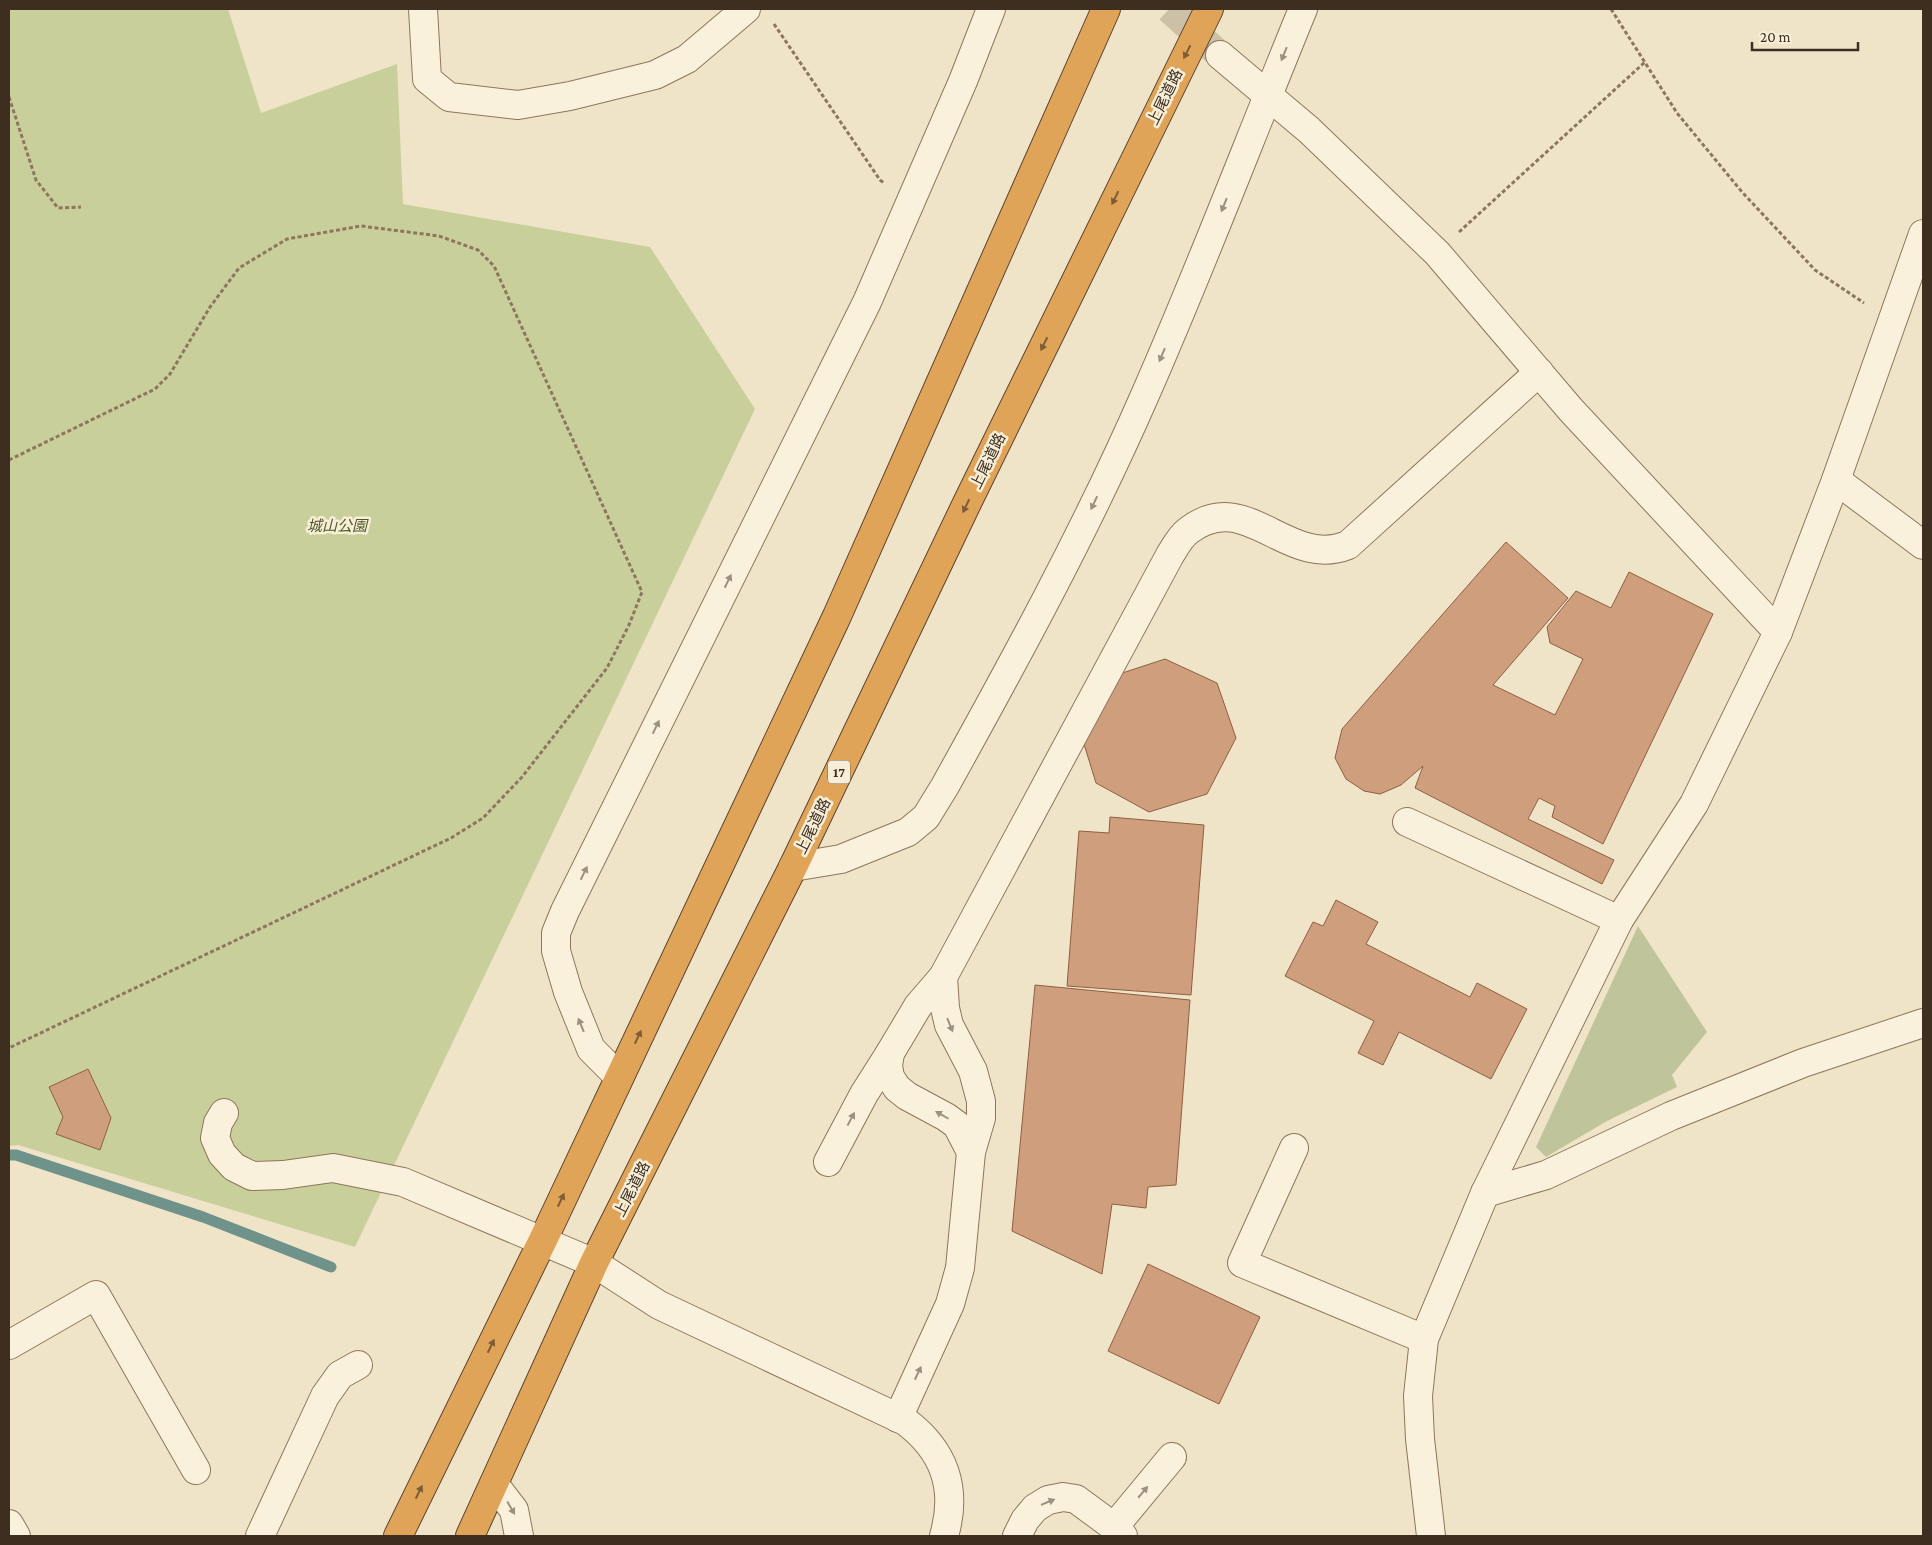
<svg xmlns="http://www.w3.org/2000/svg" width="1932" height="1545" viewBox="0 0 1932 1545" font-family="'Crimson Pro','Noto Sans JP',serif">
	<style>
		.green { fill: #c9cf9b }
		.cemetery { fill: #bfc49a }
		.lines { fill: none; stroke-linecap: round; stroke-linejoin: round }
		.stream { stroke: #6f938a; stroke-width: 11 }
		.building { fill: #cf9f7d; stroke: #8d5f41 }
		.minor-tunnel { stroke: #ccc0a6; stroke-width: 28; stroke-dasharray: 28 14; stroke-linecap: butt }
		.minor-casing { stroke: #8d765c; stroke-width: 30 }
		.highway-casing { stroke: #5b4430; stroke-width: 30 }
		.path { stroke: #8d765c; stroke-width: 3; stroke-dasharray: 4 2.5; stroke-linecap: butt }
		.minor { stroke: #faf1dc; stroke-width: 28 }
		.highway { stroke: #e0a458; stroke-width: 28 }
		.oneway { fill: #7e5d36 }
		.oneway2 { fill: #9c907e }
		.labels { text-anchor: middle; stroke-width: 5; stroke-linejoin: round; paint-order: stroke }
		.shield { fill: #f7eed8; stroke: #756857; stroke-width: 1 }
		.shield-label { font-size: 14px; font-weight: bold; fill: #3d2e20 }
		.street-label { font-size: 15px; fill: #3d2e20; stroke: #f7eed8 }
		.park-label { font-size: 15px; font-style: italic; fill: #4d5a26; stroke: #f7eed8 }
	</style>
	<rect width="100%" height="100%" fill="#f0e4c8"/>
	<polygon class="green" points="9,9 228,9 261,113 397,64 403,204 650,247 755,409 355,1247 18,1145 9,1146"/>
	<polygon class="cemetery" points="1638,926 1707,1032 1672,1075 1677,1087 1607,1121 1546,1157 1536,1147"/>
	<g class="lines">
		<polyline class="stream" points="9,1155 16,1155 203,1217 331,1267"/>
	</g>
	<g class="building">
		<polygon points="1506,542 1568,598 1493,685 1555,715 1583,659 1550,643 1547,627 1576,591 1611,608 1629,572 1713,614 1603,844 1552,817 1555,806 1539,798 1528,819 1614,860 1602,884 1415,788 1423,766 1401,785 1380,794 1364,791 1346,779 1335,758 1342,729"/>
		<polygon points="1165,659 1217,683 1236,738 1207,794 1149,812 1096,783 1080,731 1107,678"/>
		<polygon points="1110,817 1204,825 1191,995 1067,986 1079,831 1109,833"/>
		<polygon points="1336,900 1378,922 1366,944 1470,997 1477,983 1527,1009 1491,1079 1399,1032 1383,1065 1358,1053 1374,1021 1285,976 1313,922 1323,926"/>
		<polygon points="1035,985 1190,1000 1176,1185 1148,1187 1146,1208 1112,1204 1102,1274 1012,1231"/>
		<polygon points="88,1069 111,1118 100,1150 56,1134 63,1117 49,1087"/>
		<polygon points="1148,1264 1260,1317 1219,1404 1108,1351"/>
	</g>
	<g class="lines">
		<polyline class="minor-tunnel" points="1169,9 1220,55"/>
		<defs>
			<g id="minor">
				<polyline points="423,9 427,79 449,97 518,105 570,96 655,75 687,59 746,9"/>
				<polyline points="1220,55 1309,130 1437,253 1571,410 1778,632"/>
				<polyline points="1836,480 1923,545"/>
				<polyline points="1407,822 1619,920"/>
				<path d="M793,867L841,859L908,832L926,817L945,786C1016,658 1086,530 1145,395C1201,268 1250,138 1303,9"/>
				<polyline points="619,1077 591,1049 568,992 556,951 556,933 565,911 867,302 963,81 991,9"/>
				<path d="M224,1113L218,1123L215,1138L222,1154L234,1167L252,1176L283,1175L333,1168L403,1182L594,1263L659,1305L905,1421C944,1450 958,1488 944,1536"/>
				<polyline points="1294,1148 1242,1263 1424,1339"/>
				<path d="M971,1152L957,1125L946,1117L907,1096L897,1088L890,1077L888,1066L890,1053L918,1006L943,977L1170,555C1175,547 1180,537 1188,531C1246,485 1287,570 1348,545L1539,372"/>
				<polyline points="828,1162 864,1094 890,1053"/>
				<polyline points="1485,1193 1546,1175 1671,1116 1803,1063 1923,1023"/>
				<polyline points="9,1345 96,1295 196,1470"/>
				<polyline points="898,1418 950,1304 960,1268 971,1152 981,1118 981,1101 973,1071 949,1025 945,1008 943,977"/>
				<polyline points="494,1484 514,1510 519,1536"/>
				<polyline points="9,1524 16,1536"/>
				<polyline points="1114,1527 1172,1457"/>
				<polyline points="260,1536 325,1396 340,1375 358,1365"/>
				<polyline points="1017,1536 1025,1520 1035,1508 1048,1500 1063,1497 1076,1499 1114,1527 1123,1536"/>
				<polyline points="1431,1536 1420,1439 1418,1396 1424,1339 1485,1193 1619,920 1694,804 1778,632 1836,480 1923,234"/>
			</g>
			<g id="highway">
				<polyline points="398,1536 543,1240 837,616 1106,9"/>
				<polyline points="470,1536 594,1263 793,867 967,503 1209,9"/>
			</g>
		</defs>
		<use href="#minor" class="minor-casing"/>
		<use href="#highway" class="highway-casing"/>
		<g class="path">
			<polyline points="1611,9 1677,113 1742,192 1815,270 1864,303"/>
			<polyline points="774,24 880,180 884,183"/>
			<polyline points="9,97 36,180 58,208 81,207"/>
			<polyline points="1459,232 1645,62"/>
			<polyline points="9,460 155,389 170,374 210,307 239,268 287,239 361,226 439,236 478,250 494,266 642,592 629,625 607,668 522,777 483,818 451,838 9,1048"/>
		</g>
		<use href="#minor" class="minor"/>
		<use href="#highway" class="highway"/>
	</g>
	<defs><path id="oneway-solid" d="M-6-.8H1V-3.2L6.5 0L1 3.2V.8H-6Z" transform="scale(1.25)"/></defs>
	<g class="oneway">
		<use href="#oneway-solid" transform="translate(1187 52) rotate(117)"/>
		<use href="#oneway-solid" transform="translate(1115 198) rotate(116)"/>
		<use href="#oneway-solid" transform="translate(1044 344) rotate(116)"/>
		<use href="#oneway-solid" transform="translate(966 506) rotate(116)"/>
		<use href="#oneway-solid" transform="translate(638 1037) rotate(-65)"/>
		<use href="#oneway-solid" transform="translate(561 1200) rotate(-65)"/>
		<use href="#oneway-solid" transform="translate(491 1346) rotate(-64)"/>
		<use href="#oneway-solid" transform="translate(419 1492) rotate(-64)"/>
	</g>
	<g class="oneway2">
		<use href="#oneway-solid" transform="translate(1284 54) rotate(112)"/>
		<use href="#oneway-solid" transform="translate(1224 205) rotate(112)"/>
		<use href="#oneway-solid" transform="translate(1162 355) rotate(113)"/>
		<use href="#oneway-solid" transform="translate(1094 503) rotate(115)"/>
		<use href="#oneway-solid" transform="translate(728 581) rotate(-64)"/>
		<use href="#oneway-solid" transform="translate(656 727) rotate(-64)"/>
		<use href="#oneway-solid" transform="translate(584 873) rotate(-64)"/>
		<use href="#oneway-solid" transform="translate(581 1025) rotate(-112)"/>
		<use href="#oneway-solid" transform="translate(950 1025) rotate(68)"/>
		<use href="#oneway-solid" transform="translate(942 1115) rotate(-150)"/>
		<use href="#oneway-solid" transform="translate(851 1119) rotate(-62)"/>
		<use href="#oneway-solid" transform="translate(918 1373) rotate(-65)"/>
		<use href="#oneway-solid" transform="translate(1143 1492) rotate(-50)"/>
		<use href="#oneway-solid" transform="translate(1048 1502) rotate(-22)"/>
		<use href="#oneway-solid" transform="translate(511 1508) rotate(60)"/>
	</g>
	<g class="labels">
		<rect class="shield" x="828" y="760.5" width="22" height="23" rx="4"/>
		<g class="shield-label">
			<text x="839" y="777">17</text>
		</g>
		<g class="street-label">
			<text transform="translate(1165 97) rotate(-64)" y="5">上尾道路</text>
			<text transform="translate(988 461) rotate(-64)" y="5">上尾道路</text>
			<text transform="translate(813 826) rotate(-64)" y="5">上尾道路</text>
			<text transform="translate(632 1189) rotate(-63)" y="5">上尾道路</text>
		</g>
		<g class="park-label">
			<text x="337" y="531">城山公園</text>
		</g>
	</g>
	<rect width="1932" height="1545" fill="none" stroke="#3d2e20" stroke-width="20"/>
	<path d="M1752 42v8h106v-8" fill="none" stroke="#3d2e20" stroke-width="2.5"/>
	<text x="1760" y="42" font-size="15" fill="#3d2e20" stroke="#f7eed8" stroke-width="4" paint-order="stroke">20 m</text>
</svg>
